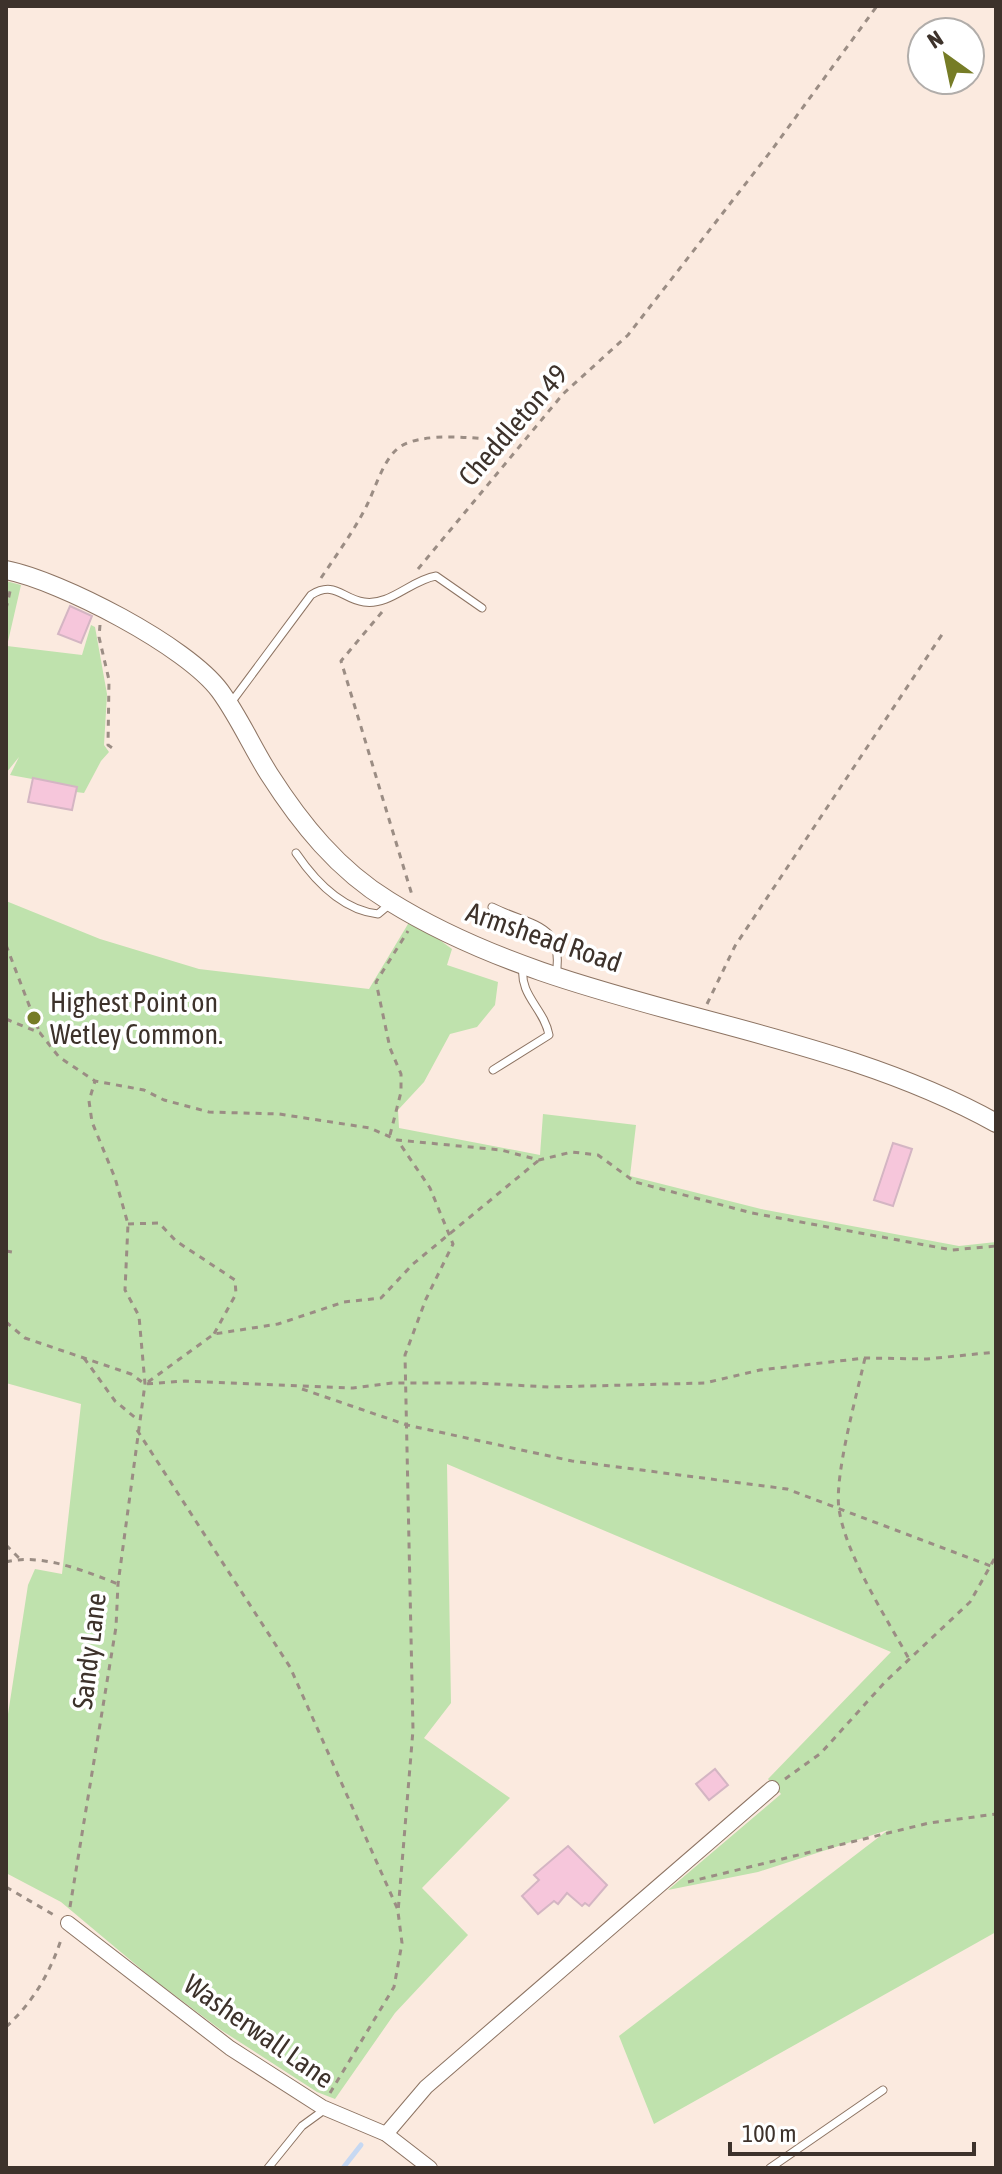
<svg xmlns="http://www.w3.org/2000/svg" width="1002" height="2174" viewBox="0 0 1002 2174" font-family="'Asap Condensed',sans-serif">
	<style>
		.green { fill: #bfe2ad }
		.lines { fill: none; stroke-linecap: round; stroke-linejoin: round }
		.stream { stroke: #c6d8f2; stroke-width: 5 }
		.building { fill: #f6c6db; stroke: #d4b5c3; stroke-width: 2 }
		.service-casing { stroke: #8d7463; stroke-width: 9 }
		.minor-casing { stroke: #8d7463; stroke-width: 16 }
		.tertiary-casing { stroke: #8d7463; stroke-width: 20 }
		.path { stroke: #9b8d84; stroke-width: 3; stroke-dasharray: 6 6; stroke-linecap: butt }
		.service { stroke: #fff; stroke-width: 7 }
		.minor { stroke: #fff; stroke-width: 14 }
		.tertiary { stroke: #fff; stroke-width: 18 }
		.poi-dot { fill: #767c26; stroke: #fff; stroke-width: 3 }
		.labels { text-anchor: middle; stroke-width: 7; stroke-linejoin: round; paint-order: stroke }
		.street-label { font-size: 28px; fill: #3d322b; stroke: #fff }
		.poi-label { font-size: 28px; fill: #3d322b; stroke: #fff; text-anchor: start }
	</style>
	<rect width="100%" height="100%" fill="#fbeadf"/>
	<g class="green">
		<polygon points="6,581 21,585 7,646 82,655 91,625 95,627 107,694 104,745 109,752 101,761 84,793 76,792 77,787 10,775 19,757 6,773"/>
		<polygon points="6,901 100,939 199,969 369,989 411,919 452,949 447,965 498,982 495,1005 477,1027 450,1034 424,1082 398,1110 399,1128 540,1155 543,1114 636,1125 630,1176 761,1209 959,1246 996,1242 996,1932 654,2124 619,2036 888,1830 758,1872 668,1890 781,1794 768,1779 891,1652 447,1464 451,1703 424,1738 510,1798 422,1888 468,1935 395,2013 335,2099 317,2092 221,2030 153,1979 61,1902 6,1873 6,1727 28,1585 35,1569 62,1574 81,1404 6,1383"/>
	</g>
	<g class="lines">
		<polyline class="stream" points="343,2168 361,2145"/>
	</g>
	<g class="building">
		<polygon points="70,606 92,616 81,643 58,634"/>
		<polygon points="33,778 77,787 72,810 28,802"/>
		<polygon points="893,1143 912,1149 893,1206 874,1200"/>
		<polygon points="715,1769 728,1785 709,1800 696,1784"/>
		<polygon points="568,1846 607,1885 589,1906 585,1903 582,1906 567,1893 558,1904 554,1901 538,1914 522,1896 539,1880 534,1875"/>
	</g>
	<g class="lines">
		<defs>
			<g id="service">
				<path d="M230,704L311,595C335,580 342,599 364,602C390,606 411,580 436,576L482,608"/>
				<path d="M296,853C315,881 342,910 378,914L390,904"/>
				<path d="M492,907C530,926 565,922 556,975"/>
				<path d="M493,1070L549,1035C544,1008 519,996 523,966"/>
				<polyline points="268,2168 302,2126 324,2110"/>
				<polyline points="770,2168 883,2090"/>
			</g>
			<g id="minor">
				<polyline points="68,1923 230,2048 322,2107 386,2134 430,2168"/>
				<polyline points="386,2134 426,2087 772,1788"/>
			</g>
			<path id="tertiary" d="M6,570C61,581 187,646 220,691C239,717 252,747 269,774C301,824 338,870 389,901C572,1015 807,1018 996,1123"/>
		</defs>
		<use href="#service" class="service-casing"/>
		<use href="#minor" class="minor-casing"/>
		<use href="#tertiary" class="tertiary-casing"/>
		<g class="path">
			<polyline points="418,569 563,394 628,335 771,151 877,6"/>
			<path d="M321,578C337,554 354,531 367,505C375,489 382,464 395,451C416,428 492,439 520,444"/>
			<polyline points="6,609 11,587"/>
			<polyline points="382,612 341,661 412,895"/>
			<polyline points="100,625 99,637 109,680 108,745 115,750"/>
			<polyline points="6,945 39,1031"/>
			<polyline points="707,1004 735,946 945,630"/>
			<polyline points="6,1019 40,1033 59,1057 95,1081 144,1090 164,1100 209,1112 279,1114 370,1128 397,1140 501,1150 539,1160 572,1152 598,1155 635,1182 752,1213 952,1250 996,1246"/>
			<polyline points="390,1135 401,1092 401,1074 390,1048 376,982 408,931"/>
			<polyline points="128,1224 159,1223 176,1241 235,1280 236,1294 214,1334"/>
			<polyline points="6,1251 17,1253"/>
			<polyline points="6,1322 25,1338 131,1374 145,1384 185,1381 353,1388 392,1383 475,1383 549,1387 705,1383 760,1370 865,1358 927,1359 996,1352"/>
			<polyline points="84,1358 115,1401 138,1420"/>
			<path d="M865,1358C857,1394 834,1476 839,1509C846,1556 886,1617 909,1659"/>
			<polyline points="148,1382 214,1334 278,1324 344,1302 381,1298 413,1264 539,1160"/>
			<polyline points="302,1389 407,1425 572,1461 787,1489 996,1568"/>
			<polyline points="137,1430 290,1667 398,1910"/>
			<polyline points="6,1545 20,1559"/>
			<path d="M6,1562C42,1553 85,1571 118,1584"/>
			<polyline points="785,1779 821,1753 885,1682 970,1602 996,1556"/>
			<polyline points="688,1882 929,1823 996,1814"/>
			<polyline points="6,1887 54,1915"/>
			<polyline points="70,1907 116,1627 118,1584 145,1384 139,1316 125,1290 128,1224 115,1178 92,1122 89,1101 95,1081"/>
			<path d="M6,2027C34,2001 50,1973 62,1937"/>
			<polyline points="330,2093 394,1987 402,1943 398,1912 413,1730 405,1355 426,1299 453,1244 430,1188 398,1141"/>
		</g>
		<use href="#service" class="service"/>
		<use href="#minor" class="minor"/>
		<use href="#tertiary" class="tertiary"/>
	</g>
	<circle class="poi-dot" cx="34" cy="1018" r="8"/>
	<g class="labels">
		<g class="street-label">
			<text transform="translate(513 425) rotate(-49)" y="10">Cheddleton 49</text>
			<text transform="translate(544 937) rotate(19)" y="10">Armshead Road</text>
			<text transform="translate(89 1651) rotate(-83)" y="10">Sandy Lane</text>
			<text transform="translate(259 2031) rotate(35)" y="10">Washerwall Lane</text>
		</g>
		<g class="poi-label">
			<text x="50" y="1012">Highest Point on<tspan x="50" dy="32">Wetley Common.</tspan></text>
		</g>
	</g>
	<rect width="1002" height="2174" fill="none" stroke="#3d322b" stroke-width="16"/>
	<g transform="translate(946 56) rotate(327)"><circle r="38" fill="#ffffff" stroke="#b1adaa" stroke-width="2"/>
	<path d="M0-6L14 30L0 20L-14 30Z" fill="#767c26"/>
	<text y="-12" font-size="22" font-weight="bold" text-anchor="middle" fill="#3d322b">N</text>
	</g>
	<path d="M730 2142v12h244v-12" fill="none" stroke="#3d322b" stroke-width="4"/>
	<text x="742" y="2142" font-size="24" fill="#3d322b" stroke="#ffffff" stroke-width="6" paint-order="stroke">100 m</text>
</svg>
